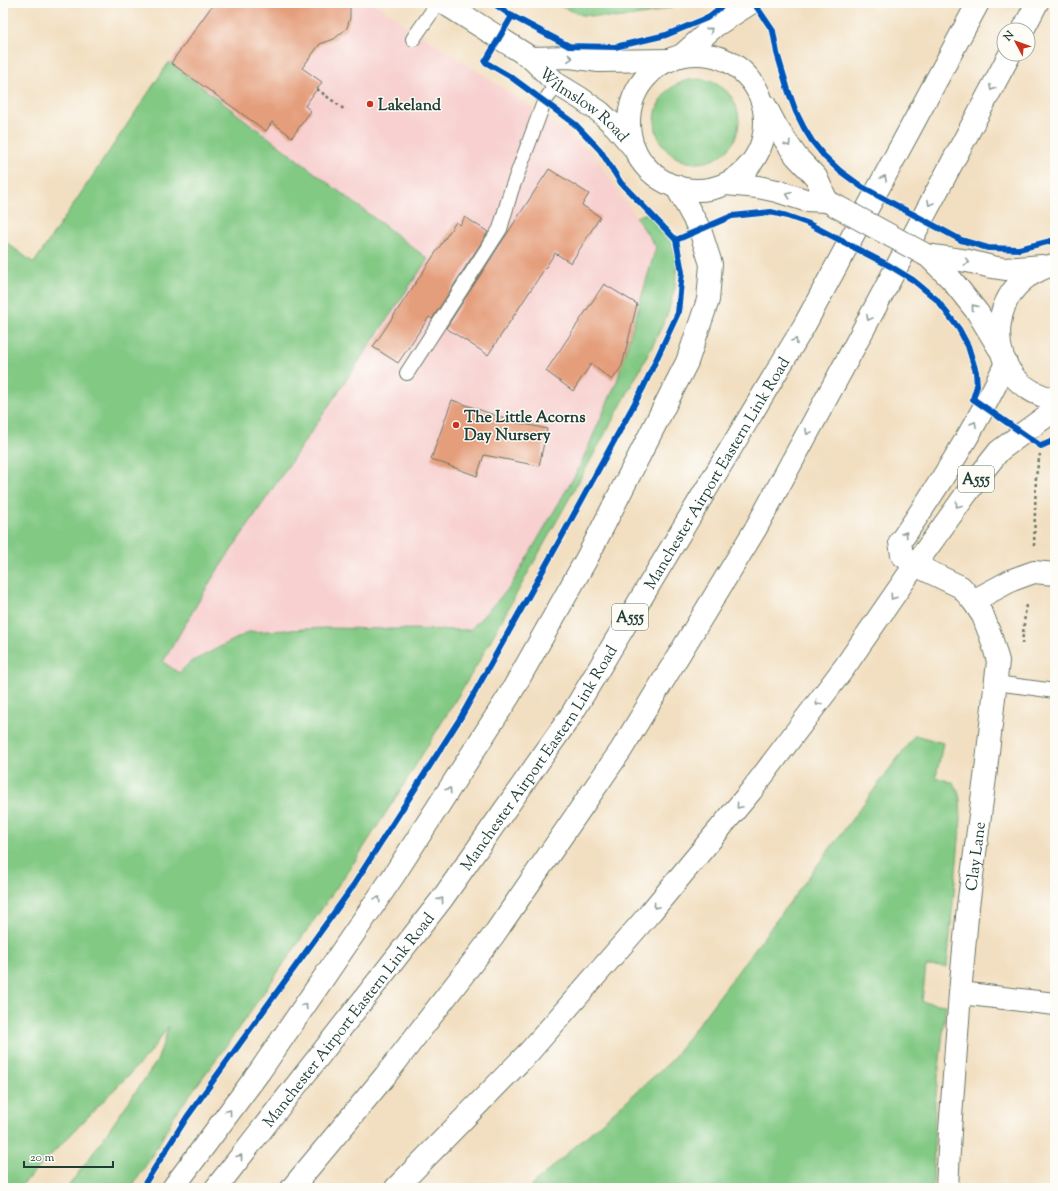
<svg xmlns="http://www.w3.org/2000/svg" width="1058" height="1191" viewBox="0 0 1058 1191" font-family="'Sorts Mill Goudy',serif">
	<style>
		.built { fill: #f7d0cf }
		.green { fill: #82c984; stroke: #50835c }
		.building { fill: #e59e7b }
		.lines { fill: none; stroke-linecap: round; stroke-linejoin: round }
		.lane-casing { stroke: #697665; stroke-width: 16 }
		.street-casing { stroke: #697665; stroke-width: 24 }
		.secondary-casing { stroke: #697665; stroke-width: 24 }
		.highway-casing { stroke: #697665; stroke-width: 24 }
		.path { stroke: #697665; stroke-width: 2.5; stroke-dasharray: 3 3; stroke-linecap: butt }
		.lane { stroke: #fff; stroke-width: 14 }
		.street { stroke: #fff; stroke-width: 22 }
		.secondary { stroke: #fff; stroke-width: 22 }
		.highway { stroke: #fff; stroke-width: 22 }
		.secondary-bridge-casing { stroke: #697665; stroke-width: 24; stroke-linecap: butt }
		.secondary-bridge { stroke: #fff; stroke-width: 22 }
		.cycleway-casing { stroke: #fdfcf7; stroke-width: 8 }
		.cycleway { stroke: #0057b8; stroke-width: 6 }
		.oneway { stroke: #8f9e9a }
		.poi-dot { fill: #c8321e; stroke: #fdfcf7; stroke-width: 1.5 }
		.labels { text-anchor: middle; stroke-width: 3; stroke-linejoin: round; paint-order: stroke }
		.shield { fill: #fdfcf7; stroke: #62766e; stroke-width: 1 }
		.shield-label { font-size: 15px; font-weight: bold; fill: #1f3d34 }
		.poi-label { font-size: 16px; font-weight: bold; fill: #1f3d34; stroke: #fdfcf7; text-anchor: start }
		.street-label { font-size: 16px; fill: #1f3d34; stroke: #fdfcf7 }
	</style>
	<rect width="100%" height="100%" fill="#fdfcf7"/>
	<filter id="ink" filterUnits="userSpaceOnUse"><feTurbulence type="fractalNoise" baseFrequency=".025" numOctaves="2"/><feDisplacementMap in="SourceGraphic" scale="8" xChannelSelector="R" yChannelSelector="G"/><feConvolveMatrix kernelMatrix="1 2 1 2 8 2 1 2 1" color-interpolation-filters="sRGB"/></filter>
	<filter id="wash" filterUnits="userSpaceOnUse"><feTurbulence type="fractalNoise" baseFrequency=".012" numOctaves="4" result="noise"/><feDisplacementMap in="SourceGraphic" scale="16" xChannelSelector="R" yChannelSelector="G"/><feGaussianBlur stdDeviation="0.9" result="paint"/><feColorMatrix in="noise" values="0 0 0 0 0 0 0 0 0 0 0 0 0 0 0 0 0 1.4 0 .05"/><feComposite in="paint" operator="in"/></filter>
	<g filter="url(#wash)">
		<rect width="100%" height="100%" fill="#f2dfc1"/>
		<polygon class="built" points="211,3 374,3 528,105 591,151 656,246 617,381 578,470 510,587 470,630 324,628 249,632 189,663 179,673 162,663 213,577 428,259 169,62"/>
		<g class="green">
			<polygon points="552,3 684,3 648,14 617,18 582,15"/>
			<polygon points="169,62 428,259 213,577 163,662 179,673 189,663 249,632 324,628 470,630 510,587 578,470 617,381 656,247 636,217 647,213 658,223 671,241 677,260 675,287 668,313 653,345 626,396 477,665 398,794 357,858 274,978 226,1046 174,1116 159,1144 139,1176 131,1188 67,1188 91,1156 157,1061 169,1026 147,1056 19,1188 3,1188 3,240 34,263"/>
			<circle cx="697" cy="121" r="42"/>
			<polygon points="915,735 943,743 936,777 953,783 958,790 960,800 961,819 947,967 926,966 922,1002 946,1005 935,1105 933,1188 529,1188 571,1150 670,1062"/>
		</g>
		<g id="blocks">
			<g class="building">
				<polygon points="214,3 350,3 350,18 347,28 334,39 320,44 302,68 322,82 305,106 311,111 292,137 272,122 266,131 171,63"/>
				<polygon points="549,169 589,194 582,205 600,217 571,263 555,253 488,355 446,328"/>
				<polygon points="465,217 488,232 432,319 429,317 398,363 373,347 456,222 460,225"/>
				<polygon points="604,284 637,304 622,366 612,380 591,364 573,391 546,371"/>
				<polygon points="452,400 511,421 547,429 539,466 484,455 477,476 431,459"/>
			</g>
		</g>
	</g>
	<g filter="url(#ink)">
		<use href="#blocks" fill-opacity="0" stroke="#697665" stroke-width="1"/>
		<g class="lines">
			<defs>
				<g id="lane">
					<polyline points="413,39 438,3"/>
					<polyline points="407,373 500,229 511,191 544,102 557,84"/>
					<polyline points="996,683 1055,691"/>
				</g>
				<g id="street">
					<polyline points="973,601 1012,580 1034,572 1055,574"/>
					<polyline points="960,993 1055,1004"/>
					<path id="s1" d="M947,1188L950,1131L960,993L968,906L986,770L998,661L991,637L983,616L973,601L961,587L915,565L902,555L900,542C939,485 977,426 1006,363"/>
				</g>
				<g id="secondary">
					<path id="s2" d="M444,3L531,58L557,84L580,98L600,112L616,127L634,148"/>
					<circle cx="697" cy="122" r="68"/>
					<polyline points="531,58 570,57 599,61 670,60"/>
					<polyline points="765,105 777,128 796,156 816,177 827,201"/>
					<polyline points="726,184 758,187 777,191 805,200 827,201 836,206"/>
					<polyline points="926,255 968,261 992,267 1005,269 1042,266"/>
					<polyline points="928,256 951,279 978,313 999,348"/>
					<path d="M1055,265C1045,266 1035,272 1027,277C995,300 990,348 1015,378C1026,390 1040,396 1055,400"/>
				</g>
				<g id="highway">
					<polyline points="1023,30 1037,3"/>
					<polyline points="681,56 715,26 751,3"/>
					<polyline points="173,1188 260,1071 394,875 509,696 587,558 687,362 708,300 711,264 700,230 676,186"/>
					<path id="s3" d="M216,1188L442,899L570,717L804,326L978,3"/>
					<polyline points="292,1188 385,1076 493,936 621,750 756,528 845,364 1010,54"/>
					<polyline points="396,1188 530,1051 650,913 751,791 844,668 915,565 980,475 999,451 1023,433 1055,410"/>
				</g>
			</defs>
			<use href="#lane" class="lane-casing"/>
			<use href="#street" class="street-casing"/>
			<use href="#secondary" class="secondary-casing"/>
			<use href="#highway" class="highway-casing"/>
			<g class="path">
				<polyline points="317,89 345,110"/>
				<polyline points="1034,546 1036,476 1040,454"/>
				<polyline points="1022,644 1026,604"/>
			</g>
			<use href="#lane" class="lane"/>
			<use href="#street" class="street"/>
			<use href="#secondary" class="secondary"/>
			<use href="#highway" class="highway"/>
			<defs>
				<polyline id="secondary-bridge" points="836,206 926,255"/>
			</defs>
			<use href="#secondary-bridge" class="secondary-bridge-casing"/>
			<use href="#secondary-bridge" class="secondary-bridge"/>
			<defs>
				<g id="cycleway">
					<polyline points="493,3 512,16 569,46 615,47 666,35 707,18 726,3"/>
					<polyline points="754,3 773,31 777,53 788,90 796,112 804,128 812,141 824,156 840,171 862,187 961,240 988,248 1019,249 1055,240"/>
					<polyline points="676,240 732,216 771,212 787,216 807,223 890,266 913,280 936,299 947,313 959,329 968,346 976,372 977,386 973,399 1041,446 1055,440"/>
					<polyline points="142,1188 187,1117 349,892 461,717 561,538 643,388 678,313 682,272 676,240 621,183 600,150 576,125 511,77 485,62 512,16"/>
				</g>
			</defs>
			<use href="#cycleway" class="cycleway-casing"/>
			<use href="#cycleway" class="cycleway"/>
		</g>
		<defs><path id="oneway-chevron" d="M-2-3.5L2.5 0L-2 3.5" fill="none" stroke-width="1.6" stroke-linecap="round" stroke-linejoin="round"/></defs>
		<g class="oneway">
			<use href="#oneway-chevron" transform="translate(710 30) rotate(-41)"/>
			<use href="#oneway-chevron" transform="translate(570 58) rotate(4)"/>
			<use href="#oneway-chevron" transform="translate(992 88) rotate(118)"/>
			<use href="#oneway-chevron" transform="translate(788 144) rotate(57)"/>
			<use href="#oneway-chevron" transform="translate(884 178) rotate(-62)"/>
			<use href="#oneway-chevron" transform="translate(789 195) rotate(-162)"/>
			<use href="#oneway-chevron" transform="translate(930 203) rotate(118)"/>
			<use href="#oneway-chevron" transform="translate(967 262) rotate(11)"/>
			<use href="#oneway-chevron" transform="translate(974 307) rotate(-129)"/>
			<use href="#oneway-chevron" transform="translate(869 318) rotate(118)"/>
			<use href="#oneway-chevron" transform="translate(795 341) rotate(-59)"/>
			<use href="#oneway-chevron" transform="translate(974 424) rotate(-60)"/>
			<use href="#oneway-chevron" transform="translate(808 432) rotate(118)"/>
			<use href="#oneway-chevron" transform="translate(958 505) rotate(126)"/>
			<use href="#oneway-chevron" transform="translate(905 534) rotate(-56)"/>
			<use href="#oneway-chevron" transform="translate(893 597) rotate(124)"/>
			<use href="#oneway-chevron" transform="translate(818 703) rotate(127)"/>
			<use href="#oneway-chevron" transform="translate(449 790) rotate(-57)"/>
			<use href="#oneway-chevron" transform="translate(739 806) rotate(130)"/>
			<use href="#oneway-chevron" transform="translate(378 899) rotate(-56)"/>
			<use href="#oneway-chevron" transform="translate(441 900) rotate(-53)"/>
			<use href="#oneway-chevron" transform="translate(656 906) rotate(130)"/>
			<use href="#oneway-chevron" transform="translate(305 1006) rotate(-56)"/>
			<use href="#oneway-chevron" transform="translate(229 1112) rotate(-53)"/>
			<use href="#oneway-chevron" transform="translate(240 1157) rotate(-52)"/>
		</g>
	</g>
	<g class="poi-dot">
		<circle cx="370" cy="104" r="4"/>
		<circle cx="456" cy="425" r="4"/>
	</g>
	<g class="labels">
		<g class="shield">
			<rect x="958" y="466" width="36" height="26" rx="3"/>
			<rect x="612" y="604" width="36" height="26" rx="3"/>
		</g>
		<g class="shield-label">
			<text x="976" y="484">A555</text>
			<text x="630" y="622">A555</text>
		</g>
		<g class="poi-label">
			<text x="378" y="110">Lakeland</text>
			<text x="464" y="422">The Little Acorns<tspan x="464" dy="18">Day Nursery</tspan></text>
		</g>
		<g class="street-label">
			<text dy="6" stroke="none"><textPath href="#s2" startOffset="174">Wilmslow Road</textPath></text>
			<text dy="6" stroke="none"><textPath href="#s3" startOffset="874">Manchester Airport Eastern Link Road</textPath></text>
			<text dy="6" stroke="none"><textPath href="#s3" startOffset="538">Manchester Airport Eastern Link Road</textPath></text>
			<text dy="6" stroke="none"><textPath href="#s1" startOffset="333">Clay Lane</textPath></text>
			<text dy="6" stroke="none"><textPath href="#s3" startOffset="214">Manchester Airport Eastern Link Road</textPath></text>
		</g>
	</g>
	<rect width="1058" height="1191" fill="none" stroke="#fdfcf7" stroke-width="16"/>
	<g transform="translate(1016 42) rotate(311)"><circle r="19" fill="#fdfcf7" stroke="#a4b0a9"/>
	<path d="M0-3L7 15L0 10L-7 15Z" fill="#c8321e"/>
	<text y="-6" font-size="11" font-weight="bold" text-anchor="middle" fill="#1f3d34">N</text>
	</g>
	<path d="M24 1161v6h89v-6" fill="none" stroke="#1f3d34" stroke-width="2"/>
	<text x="30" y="1161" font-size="12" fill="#1f3d34" stroke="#fdfcf7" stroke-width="3" paint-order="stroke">20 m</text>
</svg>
